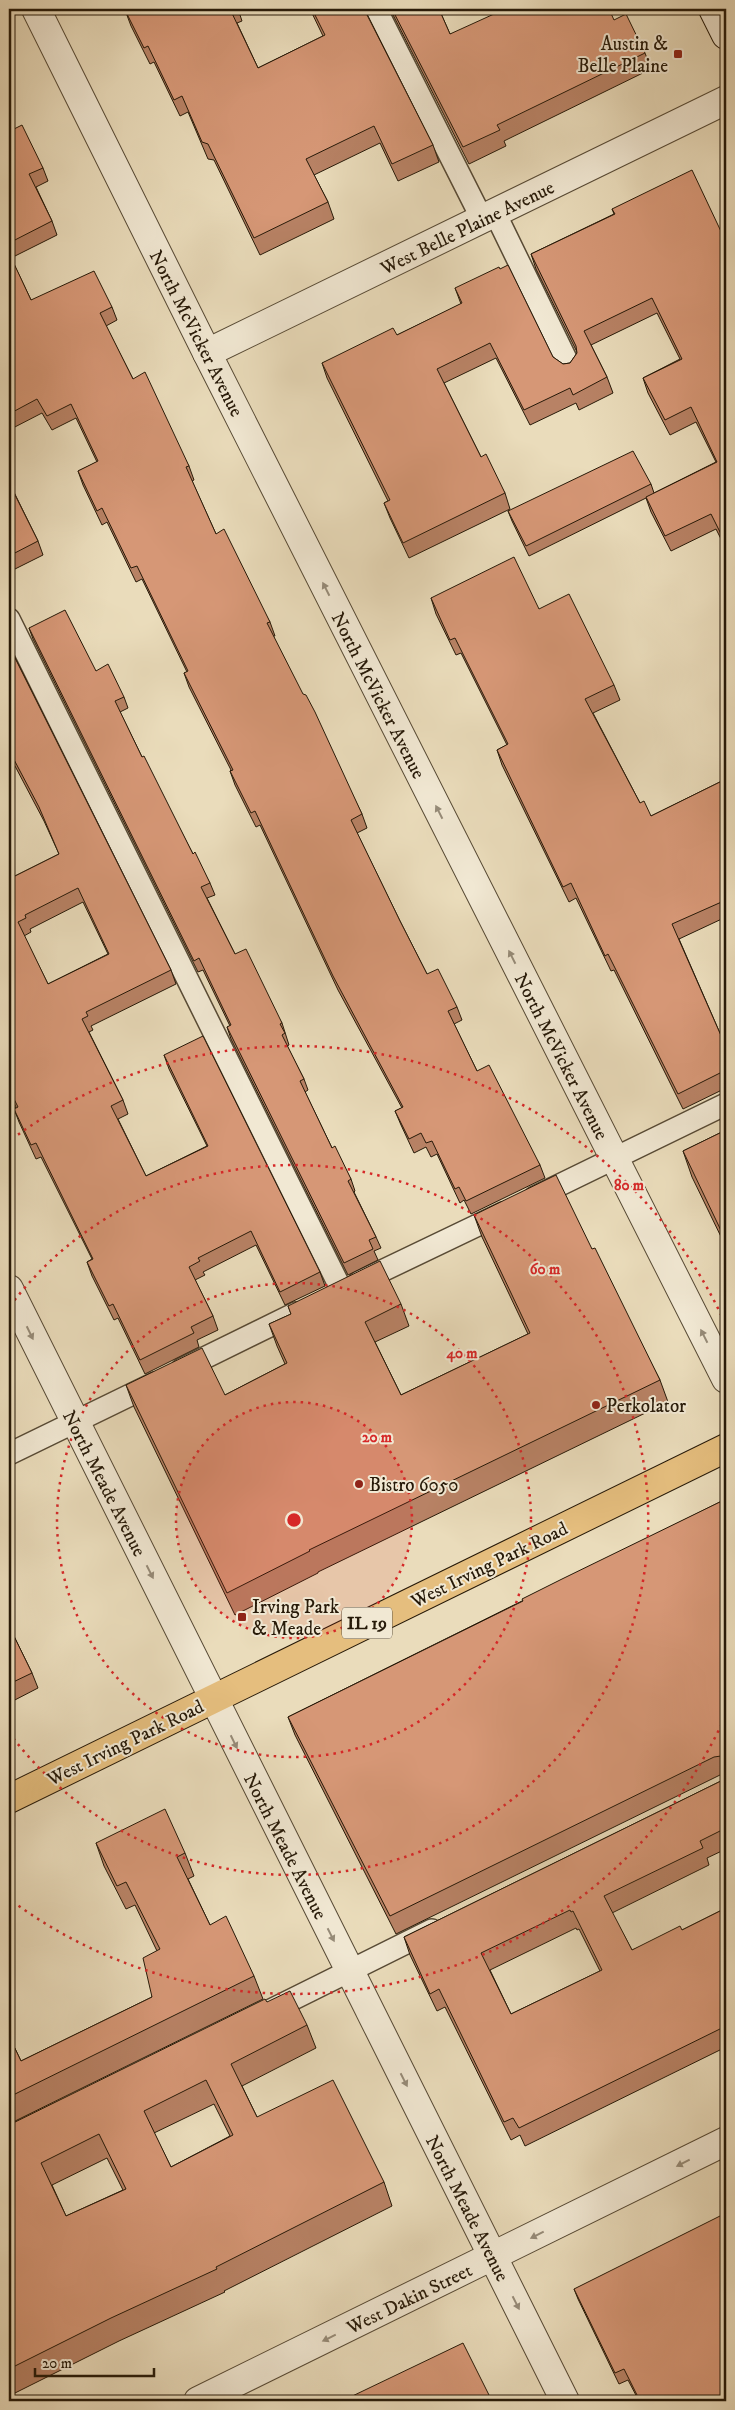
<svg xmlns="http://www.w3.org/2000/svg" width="735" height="2410" viewBox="0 0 735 2410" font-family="'IM FELL DW Pica',serif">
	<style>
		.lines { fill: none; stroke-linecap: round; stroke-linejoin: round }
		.lane-casing { stroke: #574a35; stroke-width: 24 }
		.street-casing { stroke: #574a35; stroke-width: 30 }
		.secondary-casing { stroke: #261908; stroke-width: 30 }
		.primary-casing { stroke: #261908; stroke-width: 30 }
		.lane { stroke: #f1e8d3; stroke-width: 21 }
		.street { stroke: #f1e8d3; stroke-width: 28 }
		.secondary { stroke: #f1e8d3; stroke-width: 28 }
		.primary { stroke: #e5be7e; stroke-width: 28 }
		.wall { fill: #b88265; stroke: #261908; fill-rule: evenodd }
		.building { fill: #d69776; stroke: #261908; fill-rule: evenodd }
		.oneway { fill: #968b78 }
		.ring { fill: none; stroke: #d62828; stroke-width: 2.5; stroke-dasharray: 2.5 5 }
		.poi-dot { fill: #8f2418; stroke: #f1e8d3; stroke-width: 2 }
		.labels { text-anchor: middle; stroke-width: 4; stroke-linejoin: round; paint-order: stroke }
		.shield { fill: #f1e8d3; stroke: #635745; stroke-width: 1 }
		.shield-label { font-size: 18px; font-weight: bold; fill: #261908 }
		.poi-label { font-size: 19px; fill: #261908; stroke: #f1e8d3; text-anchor: start }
		.street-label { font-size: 19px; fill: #261908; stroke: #f1e8d3 }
		.centre { fill: #d62828; stroke: #f1e8d3; stroke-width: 2.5 }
		.ring-label { font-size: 15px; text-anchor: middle; font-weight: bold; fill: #d62828; stroke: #f1e8d3; stroke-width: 4; stroke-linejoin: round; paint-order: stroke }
	</style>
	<rect width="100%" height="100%" fill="#eadcbb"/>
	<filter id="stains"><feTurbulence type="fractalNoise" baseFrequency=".004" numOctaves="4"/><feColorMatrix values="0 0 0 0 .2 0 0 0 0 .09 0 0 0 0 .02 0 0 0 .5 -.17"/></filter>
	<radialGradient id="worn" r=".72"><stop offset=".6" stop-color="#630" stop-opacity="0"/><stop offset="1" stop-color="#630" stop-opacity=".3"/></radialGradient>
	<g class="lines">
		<defs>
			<g id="lane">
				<polyline points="376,9 482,219"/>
				<polyline points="495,213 570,367"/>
				<polyline points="9,619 342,1291"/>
				<polyline points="535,1197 726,1104"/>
				<polyline points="359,1282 503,1213"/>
				<polyline points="182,1369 296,1313"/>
				<polyline points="9,1454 155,1383"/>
				<polyline points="269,2011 432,1930"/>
			</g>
			<g id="street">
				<polyline points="36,9 207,353 726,1379"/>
				<polyline points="207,353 726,100"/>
				<polyline points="9,1289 565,2401"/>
				<polyline points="198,2401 726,2141"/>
			</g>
			<polyline id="secondary" points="713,9 726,35"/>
			<polyline id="primary" points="9,1799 726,1448"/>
		</defs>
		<use href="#lane" class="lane-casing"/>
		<use href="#street" class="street-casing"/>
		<use href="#secondary" class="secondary-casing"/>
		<use href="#primary" class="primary-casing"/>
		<use href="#lane" class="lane"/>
		<use href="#street" class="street"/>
		<use href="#secondary" class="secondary"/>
		<use href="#primary" class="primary"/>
	</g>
	<g class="wall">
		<polygon points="128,9 238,9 242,21 237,23 258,68 323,36 310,9 365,9 365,10 433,145 439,162 398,181 380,143 314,175 328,202 334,219 260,255 214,160 208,159 188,112 180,116 154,62 150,64 131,26 125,10"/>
		<polygon points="390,9 439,9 450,34 614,20 645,53 651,69 504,141 506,146 469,164"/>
		<polygon points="9,124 12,130 43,168 48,181 36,187 52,221 57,235 11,258 31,300 112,307 117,320 106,326 133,379 189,466 194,480 192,481 216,534 270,622 275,636 273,636 362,814 367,828 357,833 400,921 427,974 457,1007 462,1020 454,1024 477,1071 540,1165 545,1178 471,1214 464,1200 460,1203 437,1154 431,1157 426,1147 414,1153 401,1125 395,1111 402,1108 338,990 260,825 256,827 235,785 230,771 231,770 189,687 184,673 187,672 142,579 136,582 107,522 102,525 83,485 78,471 97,462 76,418 52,430 42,413 9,430"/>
		<polygon points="612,209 726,242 726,549 716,529 671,551 651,512 646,498 529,556 512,521 508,511 651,484 654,493 716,462 696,422 670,435 648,393 643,378 680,359 657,313 591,345 607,377 613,393 579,410 576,403 530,425 496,358 444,383 481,457 505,493 510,509 409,558 390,518 384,503 388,501 327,378 322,363 397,335 461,304 455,288 563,364 570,363 577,353 577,352 536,269 531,254 614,214"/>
		<polygon points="9,482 38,541 43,555 9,572"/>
		<polygon points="431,598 539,609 614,685 620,700 593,713 640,803 651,816 726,779 726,917 679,939 726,1047 726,1088 683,1109 614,970 611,971 576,898 569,902 502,765 497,750 507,745 461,653 456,655 436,614"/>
		<polygon points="29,628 96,671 124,697 128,708 120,712 142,757 193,854 210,883 215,895 207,898 235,954 282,1023 289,1045 287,1046 304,1079 308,1090 305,1092 332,1148 351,1179 355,1191 354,1192 376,1237 381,1248 374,1251 378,1260 348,1275 231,1039 227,1027 230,1026 203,970 198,972 33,639"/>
		<path d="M9,646L171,970L176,984L91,1026L93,1030L89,1032L123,1100L128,1114L118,1119L146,1176L207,1146L169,1069L164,1055L320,1272L325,1286L285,1305L256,1245L203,1272L205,1275L195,1280L213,1316L218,1330L197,1340L199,1347L145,1374L118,1318L114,1320L92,1276L87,1262L92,1259L41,1157L36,1159L19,1122L14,1109L16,1107L9,1093V879L59,854L44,821L15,766L9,769ZM83,902L108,954L48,984L24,936L31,932L30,929Z"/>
		<polygon points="726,1130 726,1247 692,1177 683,1151"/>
		<polygon points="474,1215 592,1249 660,1380 668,1402 318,1572 318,1573 235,1615 134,1407 126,1385 225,1395 285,1364 277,1346 269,1324 291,1314 288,1306 401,1304 409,1326 375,1342 401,1395 528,1334 482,1237"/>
		<polygon points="726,1499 726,1774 720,1775 396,1934 295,1735 288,1717 522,1601"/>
		<polygon points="9,1626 32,1673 38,1688 9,1703"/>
		<path d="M726,1778V1849L707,1858L709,1865L612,1913L632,1950L682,1930L726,1908V2047L525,2146L520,2135L511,2140L445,2007L437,2011L410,1955L404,1937L725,1779ZM576,1928L577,1930L579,1929L600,1971L511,2014L490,1970Z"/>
		<polygon points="96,1843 185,1853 194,1876 188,1879 210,1925 254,1976 263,1999 9,2124 9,2036 21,2061 152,1997 157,1951 135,1905 126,1909 104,1866"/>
		<path d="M267,2002L307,2025L316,2048L242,2086L257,2117L384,2182L392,2206L224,2291L225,2292L119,2341L9,2396V2125ZM214,2104L230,2136L171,2167L154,2133ZM107,2158L123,2190L66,2216L52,2185Z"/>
		<polygon points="574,2289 726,2401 639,2401 628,2380 619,2384 578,2299"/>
	</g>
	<g class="building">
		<polygon points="128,9 230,9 258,68 325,35 312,9 364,9 433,145 392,164 374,126 306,159 328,202 254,238 208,144 202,142 182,96 174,100 148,46 144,48 125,10"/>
		<polygon points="392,9 439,9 450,34 505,9 609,9 614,20 626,14 645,53 497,125 500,130 463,147"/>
		<polygon points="9,124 12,130 22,125 43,168 29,174 52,221 9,243"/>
		<polygon points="692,170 726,242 726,544 711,514 665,536 646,497 717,462 691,407 665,420 643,378 682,359 652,298 584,331 607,377 573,395 570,388 524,410 490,343 437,369 481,457 486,454 505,493 403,543 384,503 390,500 322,363 393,328 397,335 462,303 455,288 499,267 500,269 508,265 553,357 563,364 570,363 577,353 576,346 531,254 615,214 612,209"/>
		<polygon points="9,253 31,300 94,271 112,307 100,313 133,379 145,372 189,466 186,467 216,534 224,529 270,622 267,623 303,694 306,695 315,712 362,814 351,820 400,921 427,974 438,969 457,1007 448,1011 477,1071 489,1065 540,1165 466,1201 459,1187 455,1189 432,1141 426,1143 421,1133 409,1139 395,1111 403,1107 333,976 255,811 251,813 230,771 233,770 184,673 188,671 137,566 131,568 102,508 97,511 78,471 98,461 71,404 47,416 37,399 9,414"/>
		<polygon points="633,451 651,484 526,546 508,511"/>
		<polygon points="9,483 38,541 9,556"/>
		<polygon points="514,557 539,609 569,594 614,685 585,699 640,803 644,801 651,816 726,779 726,900 672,924 726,1047 726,1070 678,1094 608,954 605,956 571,883 563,887 497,750 508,744 455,638 450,640 431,598"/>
		<polygon points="65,610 96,671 108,664 124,697 115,701 142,757 144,756 193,854 195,852 210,883 201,887 235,954 246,949 282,1023 280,1024 285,1033 282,1035 304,1079 300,1081 332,1148 335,1146 351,1179 348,1181 376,1237 369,1240 373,1249 344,1263 227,1027 231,1025 199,958 194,961 29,628"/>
		<path d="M9,646L171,970L86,1012L88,1016L82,1019L123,1100L111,1106L146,1176L208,1146L164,1055L203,1036L320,1272L280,1292L251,1231L198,1258L200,1261L189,1267L213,1316L191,1327L194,1333L140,1360L113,1304L109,1306L87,1262L93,1259L36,1143L31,1145L14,1109L18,1107L9,1089V879L59,854L39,807L10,752H9ZM78,888L109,954L48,984L18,922L26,918L25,915Z"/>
		<polygon points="726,1130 726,1241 683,1151"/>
		<polygon points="556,1175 592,1249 595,1248 660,1380 309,1550 310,1551 227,1593 126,1385 202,1348 225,1395 287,1363 269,1324 291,1314 288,1306 380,1261 401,1304 365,1322 401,1395 530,1333 474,1215"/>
		<polygon points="726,1499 726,1759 721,1756 714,1757 390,1916 288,1717 523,1601 522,1599 562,1579"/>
		<polygon points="9,1626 32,1673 9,1684"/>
		<path d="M726,1778V1828L700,1841L703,1848L604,1896L632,1950L680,1926L682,1930L726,1908V2026L519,2128L513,2118L504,2122L439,1989L430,1994L404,1937L725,1779ZM570,1910L571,1912L573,1911L602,1970L511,2014L481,1953Z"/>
		<polygon points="165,1809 185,1853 177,1857 210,1925 226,1916 254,1976 9,2097 9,2036 21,2061 152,1997 143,1958 160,1949 126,1882 117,1886 96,1843"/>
		<path d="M290,1991L307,2025L231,2064L257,2117L333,2080L384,2182L216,2267L217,2269L111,2318L9,2369V2125L265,1999L267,2002ZM206,2080L233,2135L171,2167L144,2111ZM99,2134L126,2189L66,2216L41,2163Z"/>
		<polygon points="726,2213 726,2401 640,2401 624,2369 615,2373 574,2289"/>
		<polygon points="463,2343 492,2401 342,2401"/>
	</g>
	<defs><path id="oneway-solid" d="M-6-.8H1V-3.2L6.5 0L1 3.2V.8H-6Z" transform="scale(1.25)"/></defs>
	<g class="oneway">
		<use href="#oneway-solid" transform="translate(326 589) rotate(-117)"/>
		<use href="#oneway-solid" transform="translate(439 812) rotate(-117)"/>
		<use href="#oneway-solid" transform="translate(512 957) rotate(-117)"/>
		<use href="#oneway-solid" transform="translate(30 1333) rotate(64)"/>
		<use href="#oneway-solid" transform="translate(704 1336) rotate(-117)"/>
		<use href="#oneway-solid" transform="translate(150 1572) rotate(63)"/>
		<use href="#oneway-solid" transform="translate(234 1742) rotate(64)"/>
		<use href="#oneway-solid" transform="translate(331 1935) rotate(63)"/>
		<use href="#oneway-solid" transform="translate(404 2080) rotate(63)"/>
		<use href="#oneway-solid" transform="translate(683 2163) rotate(153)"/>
		<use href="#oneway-solid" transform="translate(537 2235) rotate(153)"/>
		<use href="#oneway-solid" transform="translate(516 2303) rotate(63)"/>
		<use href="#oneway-solid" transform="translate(329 2338) rotate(154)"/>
	</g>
	<circle cx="294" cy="1520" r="118" fill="#d62828" fill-opacity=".12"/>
	<g class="ring">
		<circle cx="294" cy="1520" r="118"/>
		<circle cx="294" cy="1520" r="237"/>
		<path d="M10 1306A355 355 0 1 1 10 1734"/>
		<path d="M725 1717A474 474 0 0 1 12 1901M12 1139A474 474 0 0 1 725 1323"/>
	</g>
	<g class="poi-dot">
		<rect x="673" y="49" width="10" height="10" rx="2.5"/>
		<circle cx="596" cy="1405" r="5"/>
		<circle cx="359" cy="1484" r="5"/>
		<rect x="237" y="1612" width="10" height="10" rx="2.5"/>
	</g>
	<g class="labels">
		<rect class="shield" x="342" y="1607.5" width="50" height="31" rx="4"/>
		<g class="shield-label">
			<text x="367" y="1629">IL 19</text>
		</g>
		<g class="poi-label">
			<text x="668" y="50" text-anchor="end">Austin &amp;<tspan x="668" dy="22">Belle Plaine</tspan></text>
			<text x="606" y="1412">Perkolator</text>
			<text x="369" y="1491">Bistro 6050</text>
			<text x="252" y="1613">Irving Park<tspan x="252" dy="22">&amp; Meade</tspan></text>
		</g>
		<g class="street-label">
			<text transform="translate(467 227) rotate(-26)" y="7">West Belle Plaine Avenue</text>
			<text transform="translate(197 333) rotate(63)" y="7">North McVicker Avenue</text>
			<text transform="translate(379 695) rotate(63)" y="7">North McVicker Avenue</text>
			<text transform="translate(562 1056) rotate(63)" y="7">North McVicker Avenue</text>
			<text transform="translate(105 1483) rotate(63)" y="7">North Meade Avenue</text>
			<text transform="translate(489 1564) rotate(-26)" y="7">West Irving Park Road</text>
			<text transform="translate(125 1742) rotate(-26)" y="7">West Irving Park Road</text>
			<text transform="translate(286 1846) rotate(63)" y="7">North Meade Avenue</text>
			<text transform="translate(468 2208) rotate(63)" y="7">North Meade Avenue</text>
			<text transform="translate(409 2298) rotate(-26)" y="7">West Dakin Street</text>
		</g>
	</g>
	<circle cx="294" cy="1520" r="8" class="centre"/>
	<g class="ring-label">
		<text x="629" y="1190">80 m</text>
		<text x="545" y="1274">60 m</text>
		<text x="462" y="1358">40 m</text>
		<text x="377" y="1442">20 m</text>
	</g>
	<rect width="735" height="2410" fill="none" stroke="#eadcbb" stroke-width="30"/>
	<rect x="10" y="10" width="715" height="2390" fill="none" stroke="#261908" stroke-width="2.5"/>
	<rect x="15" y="15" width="705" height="2380" fill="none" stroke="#261908"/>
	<path d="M35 2368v8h119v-8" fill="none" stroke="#261908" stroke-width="2.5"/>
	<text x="42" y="2368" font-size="15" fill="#261908" stroke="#f1e8d3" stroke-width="4" paint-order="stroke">20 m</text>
	<rect width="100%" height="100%" filter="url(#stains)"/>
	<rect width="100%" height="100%" fill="url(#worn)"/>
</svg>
